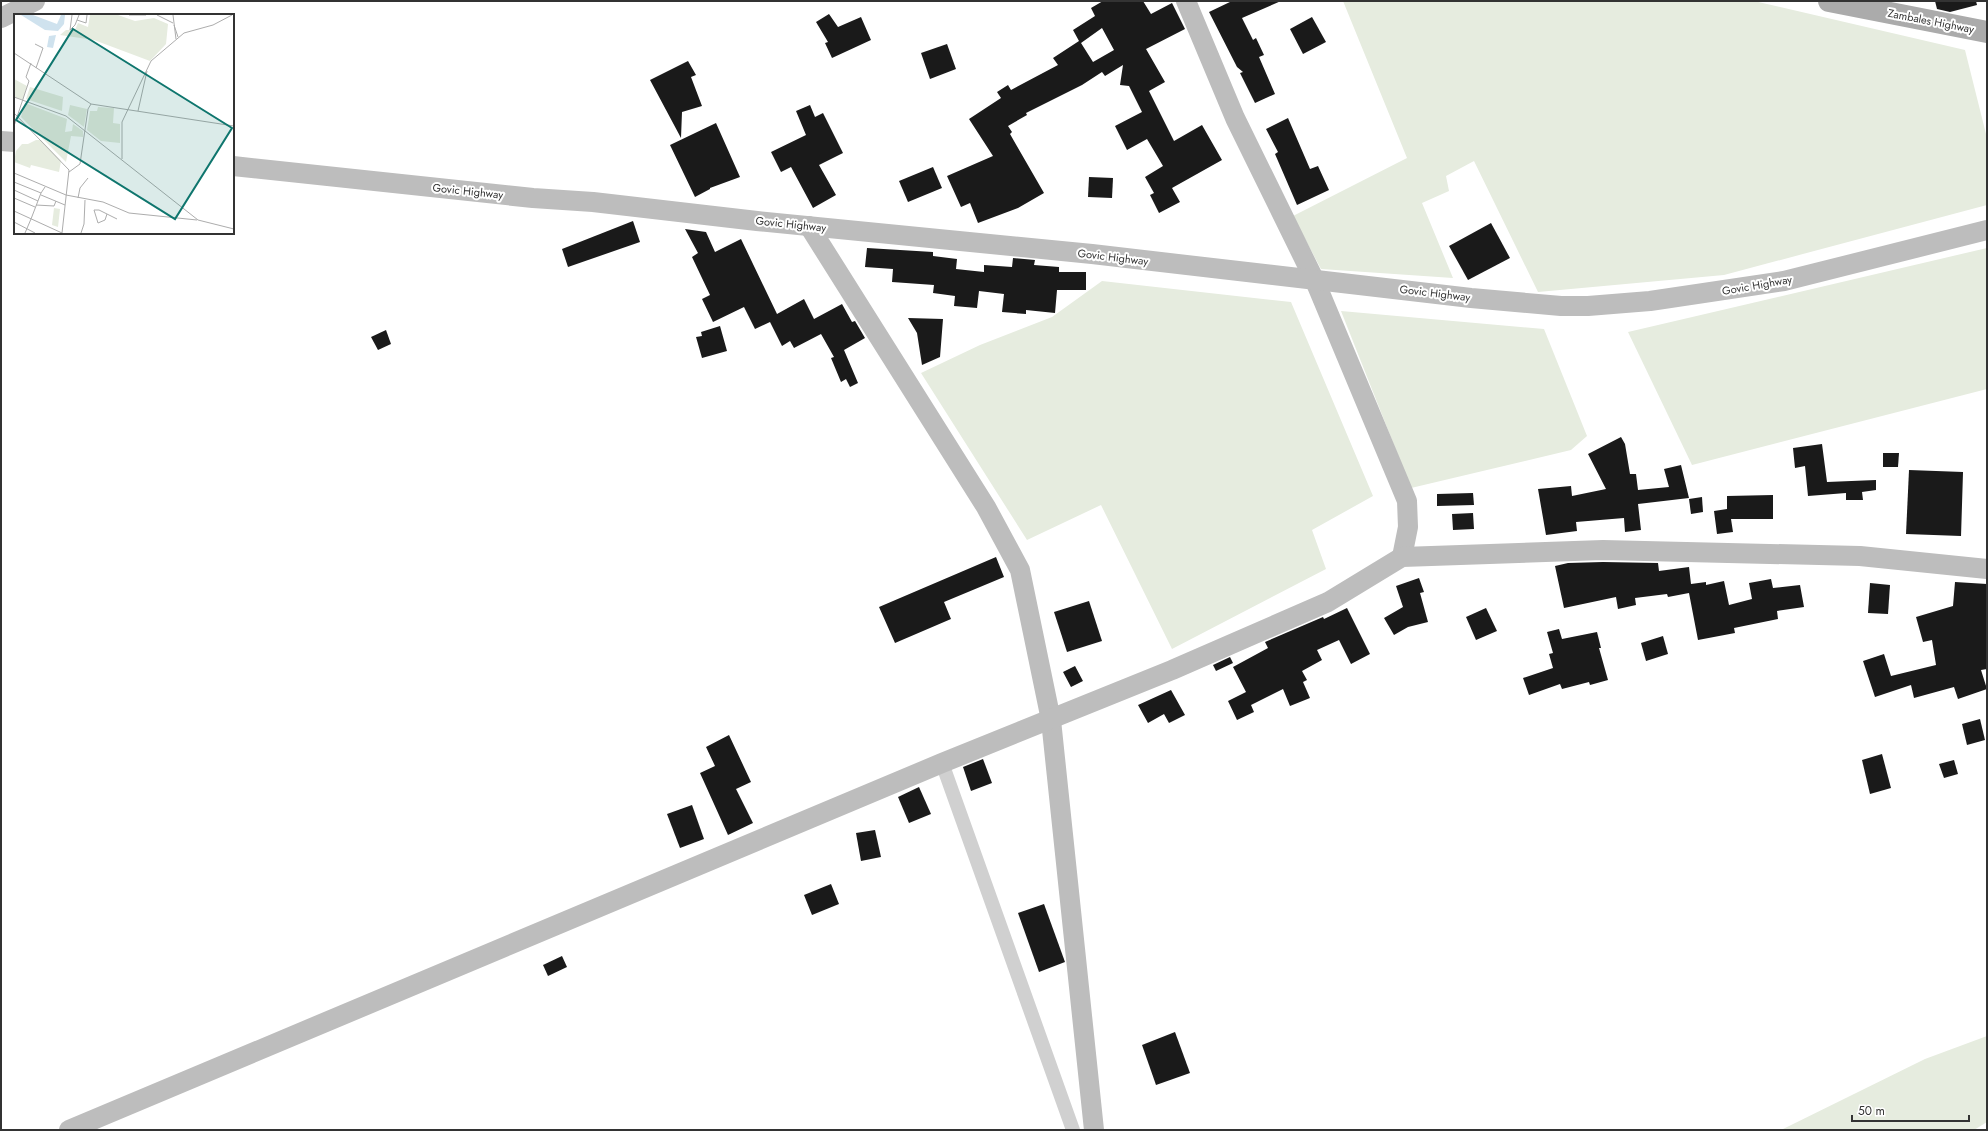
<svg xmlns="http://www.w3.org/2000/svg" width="1988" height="1131" viewBox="0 0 1988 1131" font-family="Jost,sans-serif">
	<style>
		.green { fill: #e6ecdf }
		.building { fill: #1a1a1a; fill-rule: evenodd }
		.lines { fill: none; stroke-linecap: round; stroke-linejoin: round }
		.street { stroke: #d0d0d0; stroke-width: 14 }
		.secondary { stroke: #bdbdbd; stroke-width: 20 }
		.primary { stroke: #ababab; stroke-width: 22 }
		.labels { text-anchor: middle; stroke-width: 4; stroke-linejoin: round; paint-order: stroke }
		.street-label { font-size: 11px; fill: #333; stroke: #fff }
		.inset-road { fill: none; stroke: #adadad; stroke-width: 1 }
		.view { fill: #0f766e; fill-opacity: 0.15; stroke: #0f766e; stroke-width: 2 }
		.inset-edge { fill: none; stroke: #333; stroke-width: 2 }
	</style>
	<rect width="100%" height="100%" fill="#fff"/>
	<g class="green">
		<polygon points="1343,1 1754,1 1965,50 1987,138 1987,205 1724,275 1538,292 1474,161 1446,176 1449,191 1422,203 1453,278 1321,269 1293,216 1407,158"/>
		<polygon points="1987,248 1987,389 1692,465 1628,332"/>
		<polygon points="1102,281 1291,302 1373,496 1312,530 1326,569 1172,649 1101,505 1027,540 921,373 980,345 1052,317"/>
		<polygon points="1341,311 1544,329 1587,436 1571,450 1411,488"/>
		<polygon points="1987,1036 1987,1122 1974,1130 1781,1130 1925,1059"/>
	</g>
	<g class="building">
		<path d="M1103,1H1143L1151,14L1172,3L1185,29L1146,49L1165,82L1149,91L1174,141L1202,125L1222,160L1172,188L1180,202L1159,213L1150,195L1154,193L1145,177L1163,166L1147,139L1127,150L1115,126L1142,112L1129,86L1120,85L1123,65L1105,76L1102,72L1082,85L1026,113L1027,115L1008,126L1012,132L1010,134L1044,193L1018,208L978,223L970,203L961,207L947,176L993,156L969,119L1001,98L997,92L1008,85L1011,90L1058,65L1053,58L1079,41L1073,30L1095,16L1091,8ZM1102,28L1114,50L1093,62L1081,43Z"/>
		<polygon points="1232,1 1281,1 1242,18 1253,40 1256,38 1264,55 1259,57 1275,94 1255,103 1240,73 1243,72 1237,67 1209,12"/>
		<polygon points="1935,1 1976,1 1977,5 1950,12 1937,9"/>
		<polygon points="829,14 838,27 861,17 871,40 832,58 825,43 828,42 816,22"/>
		<polygon points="1312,17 1326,42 1303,54 1290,29"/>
		<polygon points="947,44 956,69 930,79 921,53"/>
		<polygon points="688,61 696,75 691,77 702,106 682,112 681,138 650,80"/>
		<polygon points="810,105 815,117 823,113 843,153 819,165 836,195 813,208 791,167 781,172 771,152 806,135 796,111"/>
		<polygon points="1288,118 1310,169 1318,166 1329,190 1297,205 1275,154 1278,152 1266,129"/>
		<polygon points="716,123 740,177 710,188 710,189 695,197 670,145"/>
		<polygon points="933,167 942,188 908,202 899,181"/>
		<polygon points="1089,177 1113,178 1112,198 1088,197"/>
		<polygon points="633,221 640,242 568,267 562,249"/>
		<polygon points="1491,223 1510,258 1468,280 1449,246"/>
		<polygon points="685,229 706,232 715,252 741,239 777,314 804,299 814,319 842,304 852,322 855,321 865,338 844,350 858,383 850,387 846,379 841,382 831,358 834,357 821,334 794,348 790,341 782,346 770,322 755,329 744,307 713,322 702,299 710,295 692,257 698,253"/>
		<polygon points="867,248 933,252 933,256 957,259 956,269 984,272 984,265 1012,267 1013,258 1035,260 1034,265 1059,267 1059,272 1086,272 1086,290 1057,290 1055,313 1026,310 1026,314 1002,312 1004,294 979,291 977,308 954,306 955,296 933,293 934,285 892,282 893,269 865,267"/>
		<polygon points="908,318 943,319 940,357 922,365 917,333"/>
		<polygon points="720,326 727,351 702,358 696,337 702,336 701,332"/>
		<polygon points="386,330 391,344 378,350 371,337"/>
		<polygon points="1621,437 1625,444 1630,474 1636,474 1638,490 1669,487 1664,469 1681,465 1689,498 1638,504 1641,530 1625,532 1624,518 1576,522 1577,531 1546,535 1538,489 1571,486 1572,496 1606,489 1588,454"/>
		<polygon points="1822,444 1827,482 1876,480 1876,490 1862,492 1863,500 1846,500 1846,493 1808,496 1805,466 1795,468 1793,448"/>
		<polygon points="1883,453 1899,453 1898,467 1883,467"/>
		<polygon points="1909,470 1963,472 1961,536 1906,534"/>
		<polygon points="1473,493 1474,505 1437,506 1437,494"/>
		<polygon points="1773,495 1773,519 1731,519 1733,532 1717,534 1714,511 1727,509 1727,496"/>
		<polygon points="1702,497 1703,512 1691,514 1689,499"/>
		<polygon points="1473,513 1474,529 1453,530 1452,514"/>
		<polygon points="996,557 1004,577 944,602 951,619 895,643 879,607"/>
		<polygon points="1603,562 1658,563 1659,571 1689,567 1691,584 1706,582 1706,585 1724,581 1729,605 1752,599 1749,583 1771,579 1773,588 1800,585 1804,607 1777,611 1778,619 1734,628 1735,633 1698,640 1689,593 1668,597 1667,594 1635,598 1636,605 1618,609 1616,597 1564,608 1555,566 1568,563"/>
		<polygon points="1419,578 1424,592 1420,593 1428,622 1408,627 1394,635 1384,618 1403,607 1396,586"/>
		<polygon points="1955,582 1987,584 1987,669 1981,670 1987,689 1958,699 1954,687 1914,698 1911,685 1875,697 1863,661 1884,654 1891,676 1936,665 1932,640 1923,642 1916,617 1953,606"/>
		<polygon points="1870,583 1890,585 1888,614 1868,613"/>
		<polygon points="1089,601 1102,641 1067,652 1054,612"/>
		<polygon points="1347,608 1370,654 1351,664 1339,640 1317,650 1322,660 1302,671 1307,680 1303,682 1310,698 1290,706 1283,689 1251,705 1254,712 1237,720 1228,701 1246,692 1233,667 1268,648 1265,642 1323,617 1324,619"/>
		<polygon points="1486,608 1497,631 1476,640 1466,617"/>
		<polygon points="1559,629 1562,639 1597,632 1601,648 1599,648 1608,680 1590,685 1589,682 1562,689 1560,684 1529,695 1523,678 1553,668 1549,654 1553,653 1547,632"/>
		<polygon points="1663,636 1668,654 1646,661 1641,643"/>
		<polygon points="1230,657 1233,663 1216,671 1213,665"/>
		<polygon points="1075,666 1083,681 1071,687 1063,672"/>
		<polygon points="1171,690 1185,715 1169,723 1164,714 1148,723 1138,705"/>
		<polygon points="1980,719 1985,740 1967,745 1962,724"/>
		<polygon points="729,735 751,782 736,789 753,823 728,835 700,773 715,766 706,747"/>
		<polygon points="1882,754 1891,788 1870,794 1862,760"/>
		<polygon points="983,759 992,783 971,791 963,767"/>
		<polygon points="1954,760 1958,774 1944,778 1939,764"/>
		<polygon points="919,787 931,814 909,823 898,797"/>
		<polygon points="692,805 704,839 680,848 667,814"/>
		<polygon points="875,830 881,857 861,861 856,833"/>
		<polygon points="831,884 839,904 812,915 804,895"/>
		<polygon points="1044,904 1065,962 1039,972 1018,913"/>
		<polygon points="562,956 567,967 548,976 543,965"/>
		<polygon points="1175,1032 1190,1073 1156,1085 1142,1045"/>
	</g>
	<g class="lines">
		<polyline class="street" points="942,763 1073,1130"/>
		<g class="secondary">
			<polyline points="1186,1 1235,118 1315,281 1407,501 1408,527 1402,557"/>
			<polyline points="1,18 35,1"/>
			<polyline points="1,141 15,142"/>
			<polyline points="233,166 533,198 593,202 757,221 1092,254 1471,298 1561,306 1588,306 1650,301 1784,281 1987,230"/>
			<polyline points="809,226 986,507 1020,570 1051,720 1094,1130"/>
			<polyline points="69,1130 942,763 1172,670 1328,602 1402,557 1603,550 1860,556 1987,569"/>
		</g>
		<polyline class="primary" points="1829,1 1987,32"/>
	</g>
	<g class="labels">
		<g class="street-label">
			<text transform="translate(1931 21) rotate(11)" y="4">Zambales Highway</text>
			<text transform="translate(468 191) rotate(6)" y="4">Govic Highway</text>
			<text transform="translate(791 224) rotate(6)" y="4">Govic Highway</text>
			<text transform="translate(1113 257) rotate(7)" y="4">Govic Highway</text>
			<text transform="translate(1757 285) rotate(-10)" y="4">Govic Highway</text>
			<text transform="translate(1435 293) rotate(7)" y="4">Govic Highway</text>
		</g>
	</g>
	<g transform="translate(14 14)">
		<rect width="220" height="220" fill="#fff"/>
		<path d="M76,1H104L121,7L140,4L154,10L152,30L136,47L80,26L46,21L52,16H61L64,9L74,13ZM0,65L13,72L9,86L0,83ZM16,73L49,83L48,97L12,85ZM11,89L53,105L51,118L58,117L59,110L69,117V123L57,122L52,148L7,103ZM56,91L73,95L70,113L54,101ZM84,93L100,94L99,109L106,110V129L87,127L73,116L76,97H83ZM22,126H27L47,147L45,158L17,151L16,154L0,148L2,137L8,130H14ZM40,194L46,195L44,213L38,211Z" fill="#e6ecdf"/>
		<path d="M7,1H19L43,10L47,1H51L50,10L44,17L31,16ZM42,21L39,34L33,33L35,22Z" fill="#cfe2ee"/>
		<path class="inset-road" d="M58,1L56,16L61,11L65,1M115,1H132M143,1L159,9M159,1L162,25M63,6L72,9L73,1M160,11L164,23M21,30L29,34L22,54M0,39L77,90L220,112M0,83L52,102L184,206L220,215M124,97L133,57M0,99L55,156L48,219M0,112L15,67L12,63L17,49M108,145V108L137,47L170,19L199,11L218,1M55,158L66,150L74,95L77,90M0,159L52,181L89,188L115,199L183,206M0,168L27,179L31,173M0,176L24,187M27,181L51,191M0,184L21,193M64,184L66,174L74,164M22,191L40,192L42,187M0,197L48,219M93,200L91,206L84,209L80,196H85L103,205M17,205L27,179M0,208L21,219M11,219L17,205M67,219L70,210L71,186"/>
		<path class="view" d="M59,15L218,114L161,205L2,106Z"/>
		<rect width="220" height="220" class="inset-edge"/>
	</g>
	<rect width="1988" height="1131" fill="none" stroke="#333333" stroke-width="4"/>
	<path d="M1852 1115v6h117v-6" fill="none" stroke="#333333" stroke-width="2"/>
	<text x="1858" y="1115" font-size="12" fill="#333333" stroke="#ffffff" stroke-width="3" paint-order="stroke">50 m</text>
</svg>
